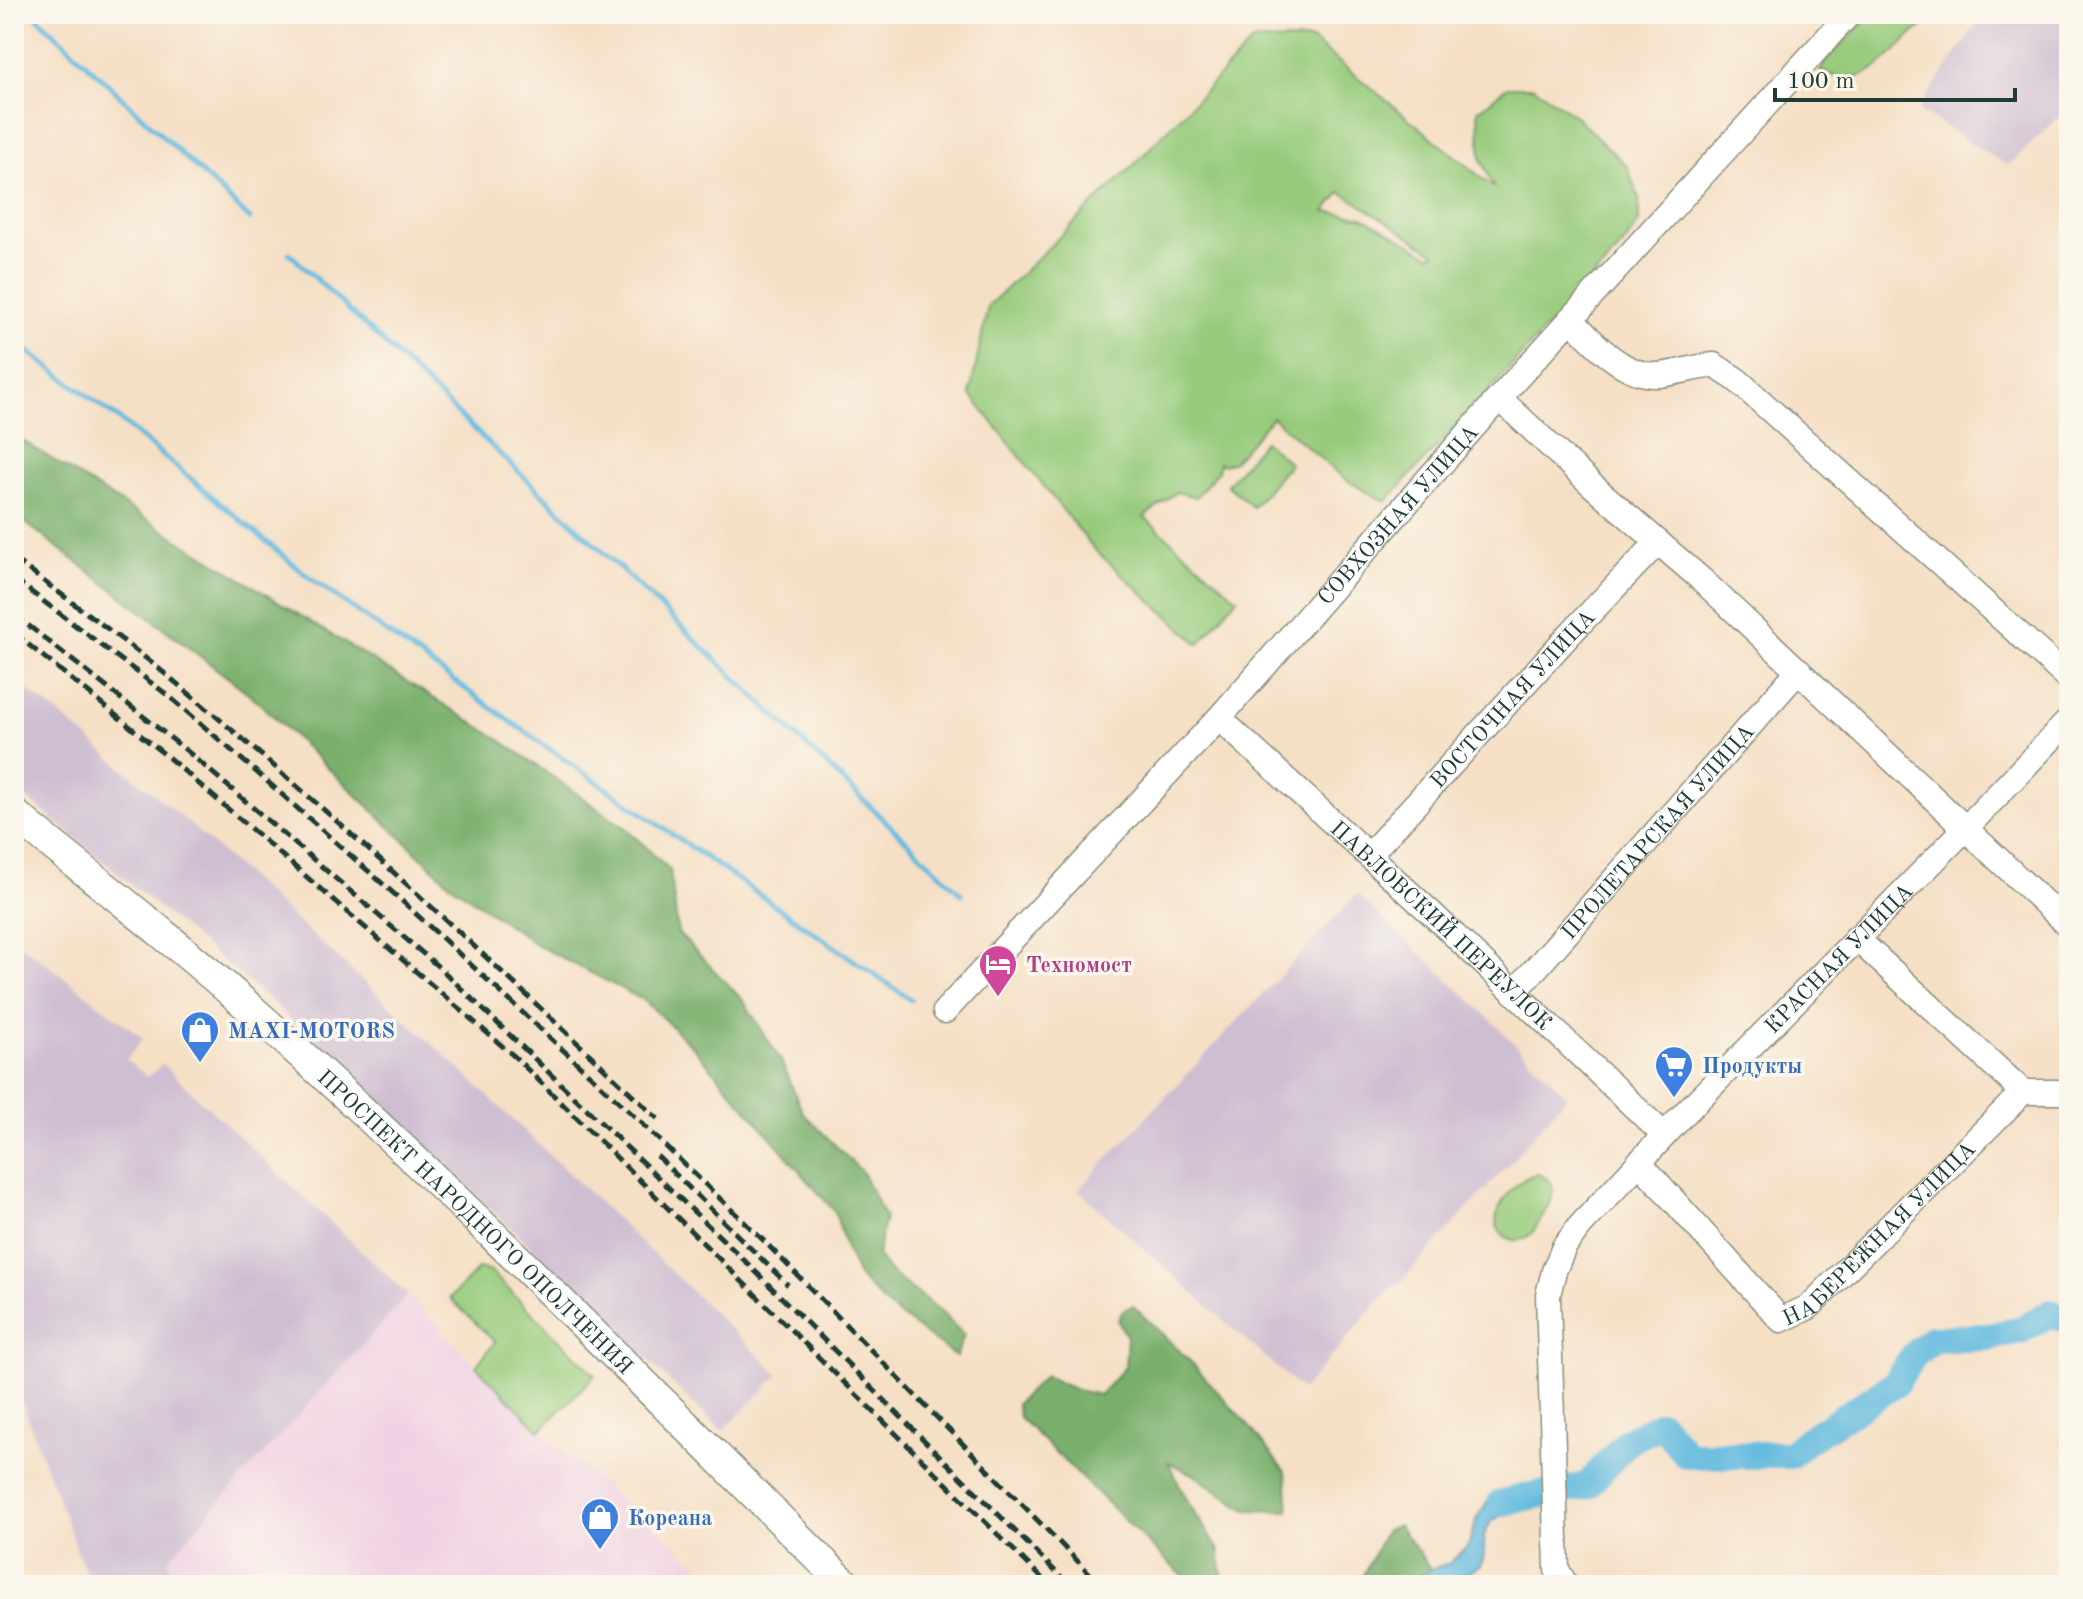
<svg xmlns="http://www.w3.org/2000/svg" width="2083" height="1599" viewBox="0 0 2083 1599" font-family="'Old Standard TT',serif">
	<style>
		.built { fill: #f1d0e3 }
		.industrial { fill: #cebed1 }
		.green { fill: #97cb7c; stroke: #5b8458; stroke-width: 2; fill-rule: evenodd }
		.forest { fill: #79af6c; stroke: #4c7650; stroke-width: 2 }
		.water { fill: #61b9de; stroke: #407b89; stroke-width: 2 }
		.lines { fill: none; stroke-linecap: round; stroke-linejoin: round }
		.stream { stroke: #61b9de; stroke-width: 5 }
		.river { stroke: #61b9de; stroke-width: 28 }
		.minor-casing { stroke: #8a8e7c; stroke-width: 27 }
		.major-casing { stroke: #8a8e7c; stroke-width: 33 }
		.minor { stroke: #fff; stroke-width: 24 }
		.major { stroke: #fff; stroke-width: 30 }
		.rail { stroke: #1f3d34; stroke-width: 5; stroke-dasharray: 12 6; stroke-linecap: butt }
		.labels { text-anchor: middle; stroke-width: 7; stroke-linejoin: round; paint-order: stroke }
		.street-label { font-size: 22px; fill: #1f3d34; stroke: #fbf7ec }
		.hotel-label { font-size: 22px; font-weight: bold; fill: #b23c85; stroke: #fbf7ec; text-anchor: start }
		.shop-label { font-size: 22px; font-weight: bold; fill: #366cbe; stroke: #fbf7ec; text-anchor: start }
	</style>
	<rect width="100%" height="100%" fill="#fbf7ec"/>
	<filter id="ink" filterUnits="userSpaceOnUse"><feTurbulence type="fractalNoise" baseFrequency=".0125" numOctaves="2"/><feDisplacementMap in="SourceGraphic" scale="16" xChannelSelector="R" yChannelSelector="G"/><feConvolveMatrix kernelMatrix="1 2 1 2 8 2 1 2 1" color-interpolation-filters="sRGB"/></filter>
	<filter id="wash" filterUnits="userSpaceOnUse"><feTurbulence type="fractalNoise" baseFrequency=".006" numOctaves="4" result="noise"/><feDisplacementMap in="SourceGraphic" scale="32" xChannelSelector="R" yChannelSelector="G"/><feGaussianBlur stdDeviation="1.8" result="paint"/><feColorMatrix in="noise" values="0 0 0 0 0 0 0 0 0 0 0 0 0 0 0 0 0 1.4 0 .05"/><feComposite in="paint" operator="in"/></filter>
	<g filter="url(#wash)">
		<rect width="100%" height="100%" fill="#f5dfc5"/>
		<polygon class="built" points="408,1295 540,1431 716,1580 712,1585 183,1585 167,1560"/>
		<g class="industrial">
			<polygon points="1983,14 2069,14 2069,107 2008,166 1918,110"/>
			<polygon points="14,680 55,711 191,825 463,1072 779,1375 722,1431 442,1162 271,1001 14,787"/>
			<polygon points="1357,894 1488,1017 1567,1096 1508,1165 1399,1284 1394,1284 1302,1390 1078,1190"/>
			<polygon points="14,939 143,1038 126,1060 148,1077 162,1064 408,1295 167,1560 183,1585 90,1585 14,1381"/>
		</g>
		<g class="green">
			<path d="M1872,14H1942C1935,18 1927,22 1921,27C1899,44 1880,75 1850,78C1839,79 1830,74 1820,71L1830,56Z"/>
			<path d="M1312,40L1494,188L1481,158L1478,111L1507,87H1534L1576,117L1627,166L1639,199V222L1624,244L1386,502L1346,480L1272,417L1234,461L1224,465L1219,463L1218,471L1196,497L1176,492L1144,517L1237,598L1199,644L1094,549L970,394L988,306L1134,165L1253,41ZM1341,192L1435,253V254L1430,255L1363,217L1325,211Z"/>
			<polygon points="1264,441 1290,463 1253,507 1227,485"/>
			<path d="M1537,1174C1561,1181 1553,1197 1544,1213C1537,1227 1527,1247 1508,1238C1477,1223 1516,1176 1537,1174Z"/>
			<polygon points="479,1268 491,1272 595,1375 540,1431 476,1366 495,1342 450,1298"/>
		</g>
		<g class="forest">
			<polygon points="14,435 187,545 496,737 627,829 670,870 678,933 743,1000 781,1061 803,1113 862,1172 885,1218 877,1256 893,1275 937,1308 964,1335 956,1357 886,1305 858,1276 847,1252 835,1212 695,1049 645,1001 537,945 449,883 252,696 14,514"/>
			<polygon points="1133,1306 1187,1358 1248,1425 1286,1473 1289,1511 1246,1510 1191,1473 1168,1462 1189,1504 1219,1550 1224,1585 1194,1585 1173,1567 1019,1417 1016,1404 1045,1376 1076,1390 1100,1395 1125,1367 1127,1337 1118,1321 1123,1310"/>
			<polygon points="1398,1525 1431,1569 1407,1585 1363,1585 1363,1575 1386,1530"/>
		</g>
		<polygon class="water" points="1539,1483 1539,1504 1506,1512 1490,1523 1484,1535 1484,1559 1479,1567 1445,1585 1407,1585 1431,1569 1450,1563 1468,1546 1478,1517 1488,1501 1505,1493"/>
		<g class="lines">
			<g class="stream">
				<polyline points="34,14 250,219"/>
				<polyline points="289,253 962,894"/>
				<polyline points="14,341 120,420 309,577 541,743 911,1000"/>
			</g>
			<polyline class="river" points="1501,1503 1526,1497 1587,1486 1628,1441 1661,1424 1687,1455 1790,1455 1806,1441 1895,1384 1913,1356 1932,1339 1990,1337 2023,1329 2050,1313 2069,1320"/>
		</g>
	</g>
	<g filter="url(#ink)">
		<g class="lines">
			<defs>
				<g id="minor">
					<path d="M1572,320C1594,343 1623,377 1659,375C1677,373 1696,367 1714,365L1737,380L2069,679"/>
					<polyline points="1499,398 1592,485 1702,580 2069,926"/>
					<path id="s1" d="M1219,718L1430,912L1664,1135"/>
					<path id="s2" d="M1369,855L1569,635L1658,542"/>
					<polyline points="1856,938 2023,1092"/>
					<path id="s3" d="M1514,993L1799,670"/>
					<path id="s4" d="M945,1011L1219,718L1499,398L1849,14"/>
					<path id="s5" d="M1639,1162L1781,1320L1809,1307L2023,1092H2069"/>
					<path id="s6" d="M1566,1585L1557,1570L1548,1295L1554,1271L1564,1247L1581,1225L1686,1112L1965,829L2069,720"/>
				</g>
				<g id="major">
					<path id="s7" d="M14,814C97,881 182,947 261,1018C463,1199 653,1394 846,1585"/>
				</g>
			</defs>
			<use href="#minor" class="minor-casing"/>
			<use href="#major" class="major-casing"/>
			<use href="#minor" class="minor"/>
			<use href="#major" class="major"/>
			<g class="rail">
				<path d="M14,559C72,603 132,645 187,692C350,828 504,973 658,1119"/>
				<polyline points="14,579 170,697 269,783 401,900 629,1111 763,1240 1101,1585"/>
				<polyline points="14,614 187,751 441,969 741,1257 1069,1585"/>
				<polyline points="14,633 169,758 515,1057 1049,1585"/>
				<polyline points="657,1156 788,1285"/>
			</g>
		</g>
	</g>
	<defs>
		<symbol id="hotel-pin" viewBox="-11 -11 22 30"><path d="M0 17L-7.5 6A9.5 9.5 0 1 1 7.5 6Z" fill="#d1479c" stroke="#fbf7ec"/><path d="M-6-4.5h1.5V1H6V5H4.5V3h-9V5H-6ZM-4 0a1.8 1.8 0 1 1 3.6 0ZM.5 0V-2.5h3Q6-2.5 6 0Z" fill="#fff"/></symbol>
		<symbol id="shop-pin" viewBox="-11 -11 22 30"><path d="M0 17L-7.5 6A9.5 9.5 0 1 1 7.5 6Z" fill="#3f7fe0" stroke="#fbf7ec"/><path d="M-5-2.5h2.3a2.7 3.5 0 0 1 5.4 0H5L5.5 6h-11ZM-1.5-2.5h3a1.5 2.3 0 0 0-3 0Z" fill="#fff"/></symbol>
		<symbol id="supermarket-pin" viewBox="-11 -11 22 30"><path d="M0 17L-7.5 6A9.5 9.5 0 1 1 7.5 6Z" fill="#3f7fe0" stroke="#fbf7ec"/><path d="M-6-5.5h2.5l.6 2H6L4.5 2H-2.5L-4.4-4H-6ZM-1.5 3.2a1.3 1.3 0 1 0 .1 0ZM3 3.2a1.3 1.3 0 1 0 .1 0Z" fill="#fff"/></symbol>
	</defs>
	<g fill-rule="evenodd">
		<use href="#hotel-pin" x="976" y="942" width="44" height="60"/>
		<use href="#shop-pin" x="178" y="1008" width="44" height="60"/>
		<use href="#supermarket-pin" x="1652" y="1043" width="44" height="60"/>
		<use href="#shop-pin" x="578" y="1495" width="44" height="60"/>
	</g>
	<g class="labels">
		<g class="street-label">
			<text dy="8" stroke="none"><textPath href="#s4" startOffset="672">СОВХОЗНАЯ УЛИЦА</textPath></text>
			<text dy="8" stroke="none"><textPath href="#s2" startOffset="212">ВОСТОЧНАЯ УЛИЦА</textPath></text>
			<text dy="8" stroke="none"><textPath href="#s3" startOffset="216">ПРОЛЕТАРСКАЯ УЛИЦА</textPath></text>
			<text dy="8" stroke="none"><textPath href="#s1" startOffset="304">ПАВЛОВСКИЙ ПЕРЕУЛОК</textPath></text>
			<text dy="8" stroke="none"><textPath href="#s6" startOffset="742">КРАСНАЯ УЛИЦА</textPath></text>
			<text dy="8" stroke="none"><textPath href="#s7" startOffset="616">ПРОСПЕКТ НАРОДНОГО ОПОЛЧЕНИЯ</textPath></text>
			<text dy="8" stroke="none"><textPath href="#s5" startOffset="344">НАБЕРЕЖНАЯ УЛИЦА</textPath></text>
		</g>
		<g class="hotel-label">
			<text x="1026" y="972">Техномост</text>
		</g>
		<g class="shop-label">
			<text x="228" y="1038">MAXI-MOTORS</text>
			<text x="1702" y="1073">Продукты</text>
			<text x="628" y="1525">Кореана</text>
		</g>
	</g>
	<rect width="2083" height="1599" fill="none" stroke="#fbf7ec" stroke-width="48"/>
	<path d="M1775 88v12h240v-12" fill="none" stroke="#1f3d34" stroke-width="4"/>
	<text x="1787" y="88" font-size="24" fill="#1f3d34" stroke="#fbf7ec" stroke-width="6" paint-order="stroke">100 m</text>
</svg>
